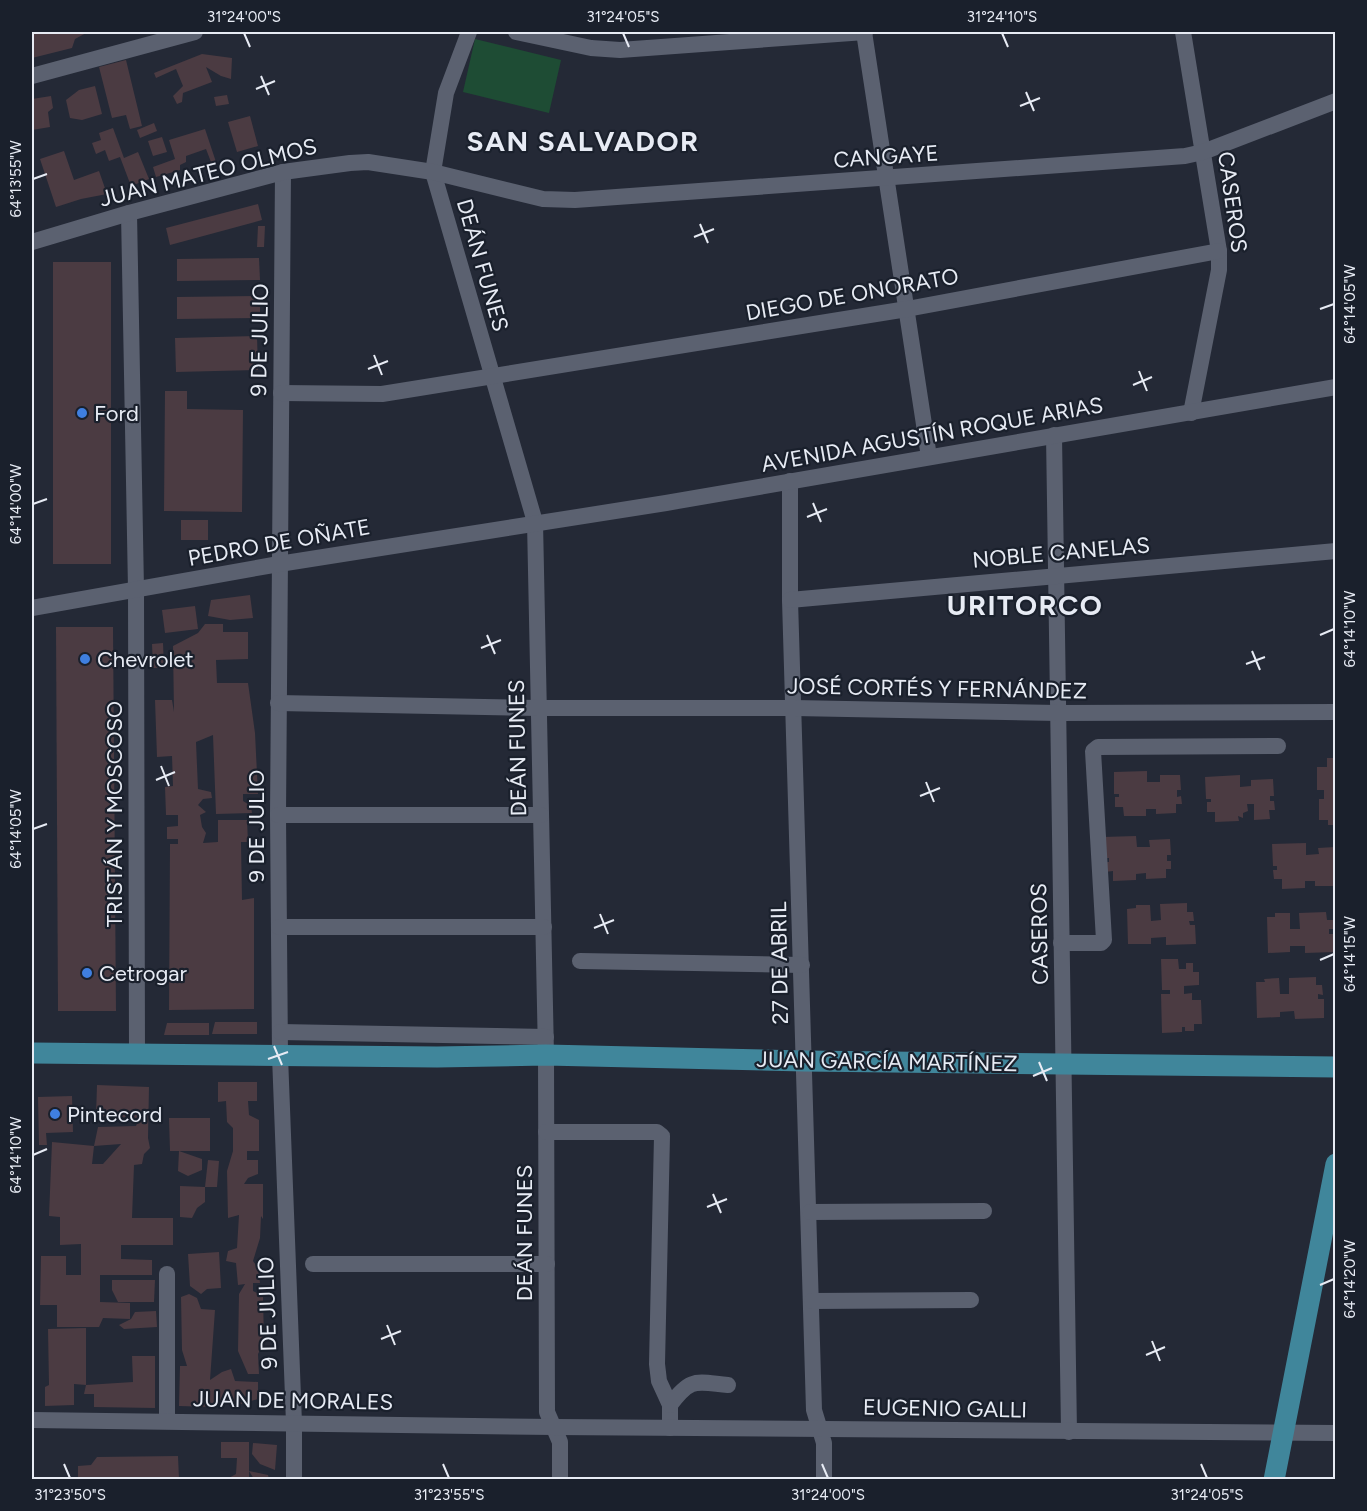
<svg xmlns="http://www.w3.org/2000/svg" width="1367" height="1511" viewBox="0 0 1367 1511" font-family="Figtree,sans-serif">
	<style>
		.green { fill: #1e4c34 }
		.building { fill: #4b3b42 }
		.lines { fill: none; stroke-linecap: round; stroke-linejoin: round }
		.minor { stroke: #5b6170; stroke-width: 16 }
		.major { stroke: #40869b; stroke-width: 21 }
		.ticks { fill: none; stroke: #e7ebf4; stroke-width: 2 }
		.shop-dot { fill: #3f7fe0; stroke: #1a202c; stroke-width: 2 }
		.labels { text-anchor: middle; stroke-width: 4.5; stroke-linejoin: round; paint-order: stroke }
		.street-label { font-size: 22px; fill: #e7ebf4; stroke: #1a202c }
		.poi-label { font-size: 22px; fill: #e7ebf4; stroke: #1a202c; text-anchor: start }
		.district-label { font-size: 28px; font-weight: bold; letter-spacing: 1.5px; fill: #e7ebf4; stroke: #1a202c }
		.neatline { fill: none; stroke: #e7ebf4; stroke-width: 2 }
		.ticks-label { font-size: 15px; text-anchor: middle; fill: #e7ebf4 }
	</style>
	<rect width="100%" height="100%" fill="#242936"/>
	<polygon class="green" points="475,39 561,60 549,113 463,92"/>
	<g class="building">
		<polygon points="32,32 88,32 75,39 72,48 32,58"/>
		<polygon points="202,54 232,58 231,79 221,76 206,67 212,82 183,93 182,102 177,104 173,96 183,86 176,69 156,78 154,73"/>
		<polygon points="126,60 142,126 130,129 126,115 112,118 99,67"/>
		<polygon points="95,86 102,114 82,120 70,118 66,100 79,90"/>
		<polygon points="227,95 229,104 216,106 214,97"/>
		<polygon points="51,96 53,108 48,112 50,127 32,130 32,99"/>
		<polygon points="250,116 258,146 237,152 228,122"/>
		<polygon points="154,123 157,131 140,138 137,130"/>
		<polygon points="113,128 124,158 138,152 149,179 131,186 120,157 109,161 105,150 96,154 92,143 101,140 99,133"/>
		<polygon points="205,129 216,162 211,162 206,149 186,156 186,162 180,165 180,170 156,177 153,167 175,159 169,140"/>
		<polygon points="162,137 167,152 153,156 148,141"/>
		<polygon points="64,151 74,180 99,171 107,194 81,199 56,207 40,159"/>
		<polygon points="258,204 262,220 170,245 166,228"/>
		<polygon points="258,226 265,226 264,247 257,247"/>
		<polygon points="259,258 260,280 177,281 177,259"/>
		<rect x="53" y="262" width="58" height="302"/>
		<polygon points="260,296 260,318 177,319 177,297"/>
		<polygon points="257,336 258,370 176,372 175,338"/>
		<polygon points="165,391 187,391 187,409 243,410 242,512 164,511"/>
		<rect x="181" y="520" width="27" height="20"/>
		<polygon points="250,595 253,618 230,620 208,616 211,600"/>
		<polygon points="195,606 198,629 165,633 162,610"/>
		<polygon points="205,624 223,624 223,632 248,632 248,659 216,660 217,683 248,683 255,733 258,794 243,794 243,801 251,806 252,813 216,814 213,735 196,742 198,789 211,792 212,798 203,799 198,805 206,812 200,815 202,827 206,833 203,843 218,842 218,820 247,820 248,842 241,842 242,900 254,898 254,1009 169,1010 170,844 178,844 178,839 167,839 167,827 178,826 178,815 166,815 165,787 173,786 172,756 157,757 155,700 172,700 174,712 173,646 198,633"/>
		<polygon points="56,627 113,627 116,1011 58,1011"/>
		<polygon points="163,643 164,668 153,668 152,644"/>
		<polygon points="1327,758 1335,758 1335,825 1328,825 1328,820 1319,820 1319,799 1324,799 1324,790 1317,790 1317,767 1327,767"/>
		<polygon points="1147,771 1147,782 1160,782 1160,775 1180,775 1181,790 1177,790 1177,797 1181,796 1182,804 1176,804 1176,813 1156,814 1156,809 1146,809 1146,816 1124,816 1123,807 1115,807 1115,797 1119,797 1119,794 1114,794 1114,772"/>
		<polygon points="1240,775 1240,787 1251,786 1251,780 1273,779 1274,796 1270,796 1270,801 1274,801 1275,810 1269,810 1270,819 1254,820 1254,804 1247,804 1248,811 1243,813 1243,818 1238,816 1239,821 1215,822 1215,812 1207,812 1207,802 1211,802 1211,799 1206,799 1205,777"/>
		<polygon points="1136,836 1137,847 1150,847 1149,840 1170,839 1171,855 1167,855 1167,861 1171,861 1171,869 1166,869 1166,878 1146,879 1146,873 1136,874 1136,880 1113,881 1113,871 1105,872 1104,862 1109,862 1109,858 1104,858 1103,837"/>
		<polygon points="1306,843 1306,855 1319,854 1318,848 1335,847 1335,886 1315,886 1315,881 1305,881 1305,888 1282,889 1282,879 1274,879 1273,870 1277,870 1277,866 1273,866 1272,844"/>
		<polygon points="1187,903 1187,912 1193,912 1194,921 1189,921 1190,925 1195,925 1196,944 1166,945 1166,937 1151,938 1151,944 1128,944 1127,909 1136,908 1136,905 1150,905 1151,921 1161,920 1160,904"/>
		<polygon points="1326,912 1327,920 1333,920 1333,929 1329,929 1329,934 1334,934 1335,952 1305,953 1305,946 1290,946 1290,952 1268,953 1267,917 1275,917 1275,913 1290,913 1290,929 1300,929 1299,913"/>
		<polygon points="1161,959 1178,959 1179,969 1186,969 1186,963 1193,963 1193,972 1199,972 1199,985 1184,986 1184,994 1192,993 1192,1000 1201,1000 1202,1024 1194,1024 1194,1031 1185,1031 1185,1027 1182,1027 1182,1032 1162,1033 1161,994 1170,994 1170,990 1162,990"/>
		<polygon points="1316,977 1316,985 1322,985 1323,995 1318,994 1318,999 1324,999 1324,1018 1295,1019 1294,1011 1280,1012 1280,1017 1257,1018 1256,982 1265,982 1264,979 1279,978 1280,994 1289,994 1289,978"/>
		<polygon points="215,1022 257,1022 257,1034 212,1034"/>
		<polygon points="167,1023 209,1023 209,1035 164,1035"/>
		<polygon points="218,1082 257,1082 257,1101 248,1101 249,1115 259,1120 259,1151 247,1151 247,1160 258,1160 258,1174 248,1178 244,1184 263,1184 263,1219 261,1216 260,1238 253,1261 258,1268 260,1283 253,1283 253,1291 263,1296 264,1342 258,1354 259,1374 248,1374 238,1351 239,1294 245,1284 238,1285 236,1263 226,1261 228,1251 237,1248 239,1215 228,1218 227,1171 233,1151 233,1128 227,1122 226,1101 218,1102"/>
		<polygon points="97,1085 149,1087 148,1138 150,1148 144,1154 142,1164 134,1165 132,1218 173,1218 173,1245 121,1245 121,1259 152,1260 152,1275 100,1275 100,1302 130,1303 130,1319 103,1318 99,1327 57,1327 57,1305 40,1305 41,1256 66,1256 66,1275 81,1275 81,1244 60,1245 60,1217 49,1216 52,1142 94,1146 92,1164 103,1164 121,1144 94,1146 98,1127 136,1126 139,1118 96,1116"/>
		<polygon points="72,1096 73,1132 46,1133 47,1145 39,1145 38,1097"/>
		<polygon points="169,1118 210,1118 210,1151 170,1151"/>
		<polygon points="179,1151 202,1159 202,1170 188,1176 178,1171"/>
		<polygon points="208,1160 219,1161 217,1187 205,1187"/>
		<polygon points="180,1186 205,1187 205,1202 197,1208 192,1218 180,1217"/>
		<polygon points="219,1252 221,1288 207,1289 201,1294 190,1286 188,1254"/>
		<polygon points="112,1280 155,1280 154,1302 118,1302 112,1290"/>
		<polygon points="189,1294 197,1298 201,1309 215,1310 210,1380 222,1372 231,1369 235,1381 258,1382 258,1399 238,1405 209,1403 212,1407 179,1406 180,1366 187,1366 182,1350 181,1297"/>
		<polygon points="156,1311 157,1327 124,1329 119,1325 131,1319 135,1312"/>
		<polygon points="86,1328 86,1385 74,1384 74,1405 45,1406 45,1387 49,1385 48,1329"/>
		<polygon points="132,1356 155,1356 155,1408 94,1407 94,1394 84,1394 86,1385 133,1382"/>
		<polygon points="221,1442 249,1442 249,1479 227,1479 236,1474 237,1458 221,1458"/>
		<polygon points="253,1443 277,1445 275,1470 260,1464 252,1454"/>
		<polygon points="178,1456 179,1479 78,1479 78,1466 91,1465 97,1457"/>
		<polygon points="249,1471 268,1475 269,1479 254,1479"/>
	</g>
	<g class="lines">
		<g class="minor">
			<polyline points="469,32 446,93 433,172 535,522 546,1055 547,1412 560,1442 560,1480"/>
			<polyline points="516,32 591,48 620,50 865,32"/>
			<polyline points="864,32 929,457"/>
			<polyline points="1183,32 1219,251 1219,270 1191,413"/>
			<polyline points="32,76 195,32"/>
			<polyline points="283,172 278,815 280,1056 294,1423 294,1480"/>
			<polyline points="129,213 136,589 137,1055"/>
			<polyline points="32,242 129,213 283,172 350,163 368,162 433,172 543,199 575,200 1185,156 1203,152 1336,101"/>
			<polyline points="281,393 382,394 907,309 1219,251"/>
			<polyline points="1054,435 1069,1432"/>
			<polyline points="790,481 790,600 814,1410 824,1443 824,1480"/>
			<polyline points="790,600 1336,551"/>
			<polyline points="32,608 279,564 666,503 1336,387"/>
			<polyline points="278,703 539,708 794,708 1058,713 1336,712"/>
			<polyline points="278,815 541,815"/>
			<polyline points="279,927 544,927"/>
			<polyline points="1061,943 1101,943 1104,940 1093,751 1098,747 1278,746"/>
			<polyline points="580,961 802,965"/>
			<polyline points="280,1032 546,1037"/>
			<polyline points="546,1132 657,1132 662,1136 657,1364 659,1381 670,1405 670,1428"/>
			<polyline points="810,1212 984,1211"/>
			<polyline points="313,1264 547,1264"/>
			<polyline points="167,1274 167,1421"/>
			<polyline points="812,1301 971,1300"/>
			<path d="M670,1405C691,1377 695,1382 728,1385"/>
			<polyline points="32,1420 554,1427 1336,1433"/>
		</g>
		<g class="major">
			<polyline points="32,1053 437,1057 546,1055 804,1061 1336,1067"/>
			<polyline points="1274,1480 1336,1164"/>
		</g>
	</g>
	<path class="ticks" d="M244,33L250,47M623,33L629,47M1002,33L1008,47M261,76L269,95M256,89L275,81M1026,92L1034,111M1020,106L1040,98M33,179L47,174M700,224L708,243M694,237L714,229M1320,309L1334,304M374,355L382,375M368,369L388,361M1139,371L1147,391M1133,385L1152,377M813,503L821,522M33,504L47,499M807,517L827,509M487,635L495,654M1320,635L1334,629M481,648L501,640M1252,651L1260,670M1246,664L1265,657M161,766L169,786M156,780L175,772M926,782L934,802M920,796L940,788M33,829L47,824M600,914L608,934M594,928L614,920M1320,960L1334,954M274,1046L282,1065M268,1059L288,1052M1039,1062L1047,1081M1033,1076L1052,1068M33,1155L47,1149M713,1194L721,1213M707,1207L727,1199M1320,1285L1334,1279M387,1325L395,1345M381,1339L401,1331M1152,1341L1160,1361M1146,1355L1165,1347M64,1464L70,1478M443,1464L449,1478M822,1464L828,1478M1201,1464L1207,1478"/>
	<g class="shop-dot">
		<circle cx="82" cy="413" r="6"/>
		<circle cx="85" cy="659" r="6"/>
		<circle cx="87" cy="973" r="6"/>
		<circle cx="55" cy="1114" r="6"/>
	</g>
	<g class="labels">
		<g class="street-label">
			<text transform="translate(886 156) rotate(-4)" y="8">CANGAYE</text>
			<text transform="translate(208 172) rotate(-14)" y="8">JUAN MATEO OLMOS</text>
			<text transform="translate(1233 202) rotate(82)" y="8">CASEROS</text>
			<text transform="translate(483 265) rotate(74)" y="8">DEÁN FUNES</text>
			<text transform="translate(852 294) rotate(-10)" y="8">DIEGO DE ONORATO</text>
			<text transform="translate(259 340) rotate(-89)" y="8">9 DE JULIO</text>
			<text transform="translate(932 434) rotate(-10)" y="8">AVENIDA AGUSTÍN ROQUE ARIAS</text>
			<text transform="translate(279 542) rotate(-10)" y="8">PEDRO DE OÑATE</text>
			<text transform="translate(1061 552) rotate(-5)" y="8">NOBLE CANELAS</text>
			<text transform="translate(937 688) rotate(1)" y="8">JOSÉ CORTÉS Y FERNÁNDEZ</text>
			<text transform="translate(517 748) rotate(-91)" y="8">DEÁN FUNES</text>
			<text transform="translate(114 814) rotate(-90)" y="8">TRISTÁN Y MOSCOSO</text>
			<text transform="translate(256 826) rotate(-90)" y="8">9 DE JULIO</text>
			<text transform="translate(1039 934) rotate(-91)" y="8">CASEROS</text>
			<text transform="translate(779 963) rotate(-91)" y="8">27 DE ABRIL</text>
			<text transform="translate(887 1061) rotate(1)" y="8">JUAN GARCÍA MARTÍNEZ</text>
			<text transform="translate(524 1233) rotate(-90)" y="8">DEÁN FUNES</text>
			<text transform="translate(267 1313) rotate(-92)" y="8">9 DE JULIO</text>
			<text transform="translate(293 1400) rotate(1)" y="8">JUAN DE MORALES</text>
			<text transform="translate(945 1408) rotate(1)" y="8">EUGENIO GALLI</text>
		</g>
		<g class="poi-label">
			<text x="94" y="421">Ford</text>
			<text x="97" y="667">Chevrolet</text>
			<text x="99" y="981">Cetrogar</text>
			<text x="67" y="1122">Pintecord</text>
		</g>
		<g class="district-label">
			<text x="583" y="151">SAN SALVADOR</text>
			<text x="1025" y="615">URITORCO</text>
		</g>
	</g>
	<rect width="1367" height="1511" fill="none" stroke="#1a202c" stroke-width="66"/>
	<rect x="33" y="33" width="1301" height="1445" class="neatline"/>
	<g class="ticks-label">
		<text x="244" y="22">31°24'00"S</text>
		<text x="623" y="22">31°24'05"S</text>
		<text x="1002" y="22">31°24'10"S</text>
		<text transform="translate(16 179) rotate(-90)" y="5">64°13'55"W</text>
		<text transform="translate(1350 304) rotate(-90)" y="5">64°14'05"W</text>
		<text transform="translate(16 504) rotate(-90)" y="5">64°14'00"W</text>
		<text transform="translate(1350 629) rotate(-90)" y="5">64°14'10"W</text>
		<text transform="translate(16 829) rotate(-90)" y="5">64°14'05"W</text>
		<text transform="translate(1350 954) rotate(-90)" y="5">64°14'15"W</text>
		<text transform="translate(16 1155) rotate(-90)" y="5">64°14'10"W</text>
		<text transform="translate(1350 1279) rotate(-90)" y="5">64°14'20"W</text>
		<text x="70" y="1500">31°23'50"S</text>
		<text x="449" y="1500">31°23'55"S</text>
		<text x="828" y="1500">31°24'00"S</text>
		<text x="1207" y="1500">31°24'05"S</text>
	</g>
</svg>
